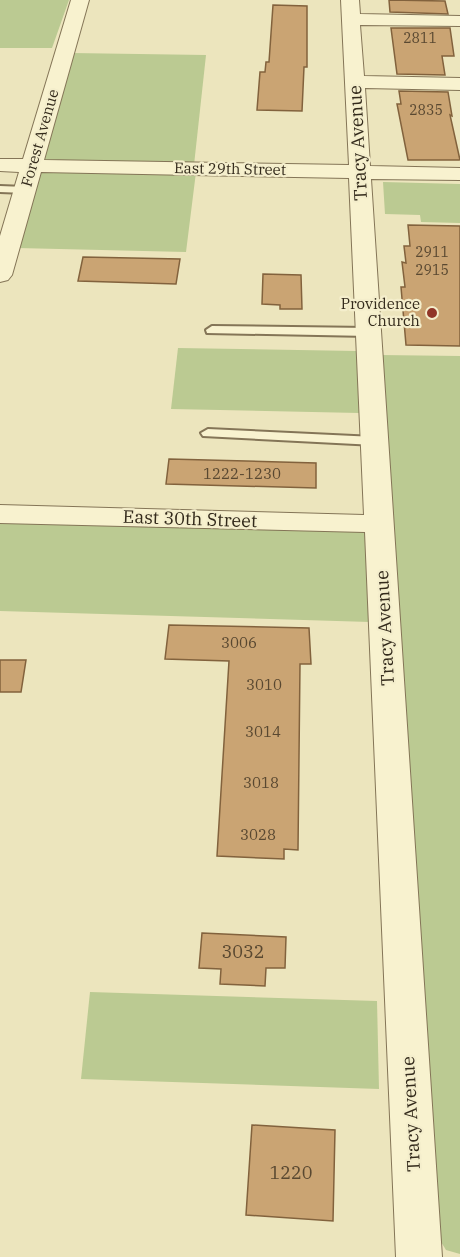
<svg xmlns="http://www.w3.org/2000/svg" width="460" height="1257" viewBox="0 0 460 1257" font-family="'IBM Plex Serif',serif">
	<style>
		.green { fill: #bbca92 }
		.building { fill: #caa473; stroke: #82623d; stroke-width: 1.5 }
		.lines { fill: none; stroke-linecap: round; stroke-linejoin: round }
		.lane-casing { stroke: #847557; stroke-width: 4 }
		.street-casing { stroke: #847557; stroke-width: 2 }
		.lane { fill: #f8f2cf; fill-rule: evenodd }
		.street { fill: #f8f2cf; fill-rule: evenodd }
		.poi-dot { fill: #913628; stroke: #f4eecc; stroke-width: 2 }
		.labels { text-anchor: middle; stroke-width: 4.5; stroke-linejoin: round; paint-order: stroke }
		.far-number-label { font-size: 14px; fill: #594831 }
		.far-street-label { font-size: 15px; fill: #332a1b; stroke: #f4eecc }
		.far-poi-label { font-size: 15px; fill: #332a1b; stroke: #f4eecc; text-anchor: end }
		.number-label { font-size: 15px; fill: #594831 }
		.street-label { font-size: 18px; fill: #332a1b; stroke: #f4eecc }
		.near-number-label { font-size: 18px; fill: #594831 }
	</style>
	<rect width="100%" height="100%" fill="#ece5bd"/>
	<g class="green">
		<polygon points="0,0 69,0 52,48 0,48"/>
		<polygon points="71,53 206,55 194,165 41,162"/>
		<polygon points="41,169 196,172 186,252 17,248"/>
		<polygon points="383,182 460,184 460,223 421,222 420,215 385,214"/>
		<polygon points="178,348 357,351 359,413 171,409"/>
		<polygon points="380,355 460,356 460,1254 446,1250 435,1232"/>
		<polygon points="0,521 367,531 370,622 0,611"/>
		<polygon points="90,992 377,1001 379,1089 81,1079"/>
	</g>
	<g class="building">
		<polygon points="389,0 445,1 448,14 390,12"/>
		<polygon points="273,5 307,6 307,67 304,67 302,111 257,110 260,72 265,72 266,62 269,62"/>
		<polygon points="391,28 450,28 454,56 442,56 445,75 397,74"/>
		<polygon points="399,91 448,92 452,116 450,115 460,160 408,160 397,104 401,104"/>
		<polygon points="408,225 460,226 460,346 406,345 401,287 405,287 402,262 406,263 404,246 410,246"/>
		<polygon points="83,257 180,259 176,284 78,281"/>
		<polygon points="263,274 301,275 302,309 280,309 280,305 262,304"/>
		<polygon points="169,459 316,463 316,488 166,484"/>
		<polygon points="169,625 309,628 311,664 300,664 298,850 284,849 284,859 217,856 229,661 165,659"/>
		<polygon points="0,660 26,660 21,692 0,692"/>
		<polygon points="202,933 286,937 285,968 266,968 265,986 220,984 221,969 199,968"/>
		<polygon points="252,1125 335,1130 333,1221 246,1215"/>
	</g>
	<g class="lines">
		<defs>
			<g id="lane">
				<polygon points="0,186 25,187 31,190 25,193 0,192"/>
				<polygon points="212,326 369,328 376,332 369,336 207,333 206,330"/>
				<polygon points="208,429 375,437 382,441 375,445 203,436 201,433"/>
			</g>
			<polygon id="street" points="71,0 89,0 44,160 349,165 341,0 359,0 360,14 460,16 460,26 360,25 364,76 460,78 460,90 365,88 370,166 460,168 460,180 371,179 442,1257 396,1257 365,532 0,523 0,505 364,515 349,178 41,172 12,275 8,280 0,282 0,236 19,172 0,171 0,159 23,159"/>
		</defs>
		<use href="#lane" class="lane-casing"/>
		<use href="#street" class="street-casing"/>
		<use href="#lane" class="lane"/>
		<use href="#street" class="street"/>
	</g>
	<circle class="poi-dot" cx="432" cy="313" r="6"/>
	<g class="labels">
		<g class="far-number-label">
			<text x="420" y="43">2811</text>
			<text x="426" y="115">2835</text>
			<text x="432" y="257">2911</text>
			<text x="432" y="275">2915</text>
		</g>
		<g class="far-street-label">
			<text transform="translate(40 138) rotate(-74)" y="5">Forest Avenue</text>
			<text transform="translate(230 169) rotate(1)" y="5">East 29th Street</text>
		</g>
		<g class="far-poi-label">
			<text x="420" y="309">Providence<tspan x="420" dy="17">Church</tspan></text>
		</g>
		<g class="number-label">
			<text x="242" y="479">1222-1230</text>
			<text x="239" y="648">3006</text>
			<text x="264" y="690">3010</text>
			<text x="263" y="737">3014</text>
			<text x="261" y="788">3018</text>
			<text x="258" y="840">3028</text>
		</g>
		<g class="street-label">
			<text transform="translate(358 143) rotate(-93)" y="6">Tracy Avenue</text>
			<text transform="translate(190 519) rotate(2)" y="6">East 30th Street</text>
			<text transform="translate(385 628) rotate(-93)" y="6">Tracy Avenue</text>
			<text transform="translate(411 1114) rotate(-93)" y="6">Tracy Avenue</text>
		</g>
		<g class="near-number-label">
			<text x="243" y="958">3032</text>
			<text x="291" y="1179">1220</text>
		</g>
	</g>
</svg>
